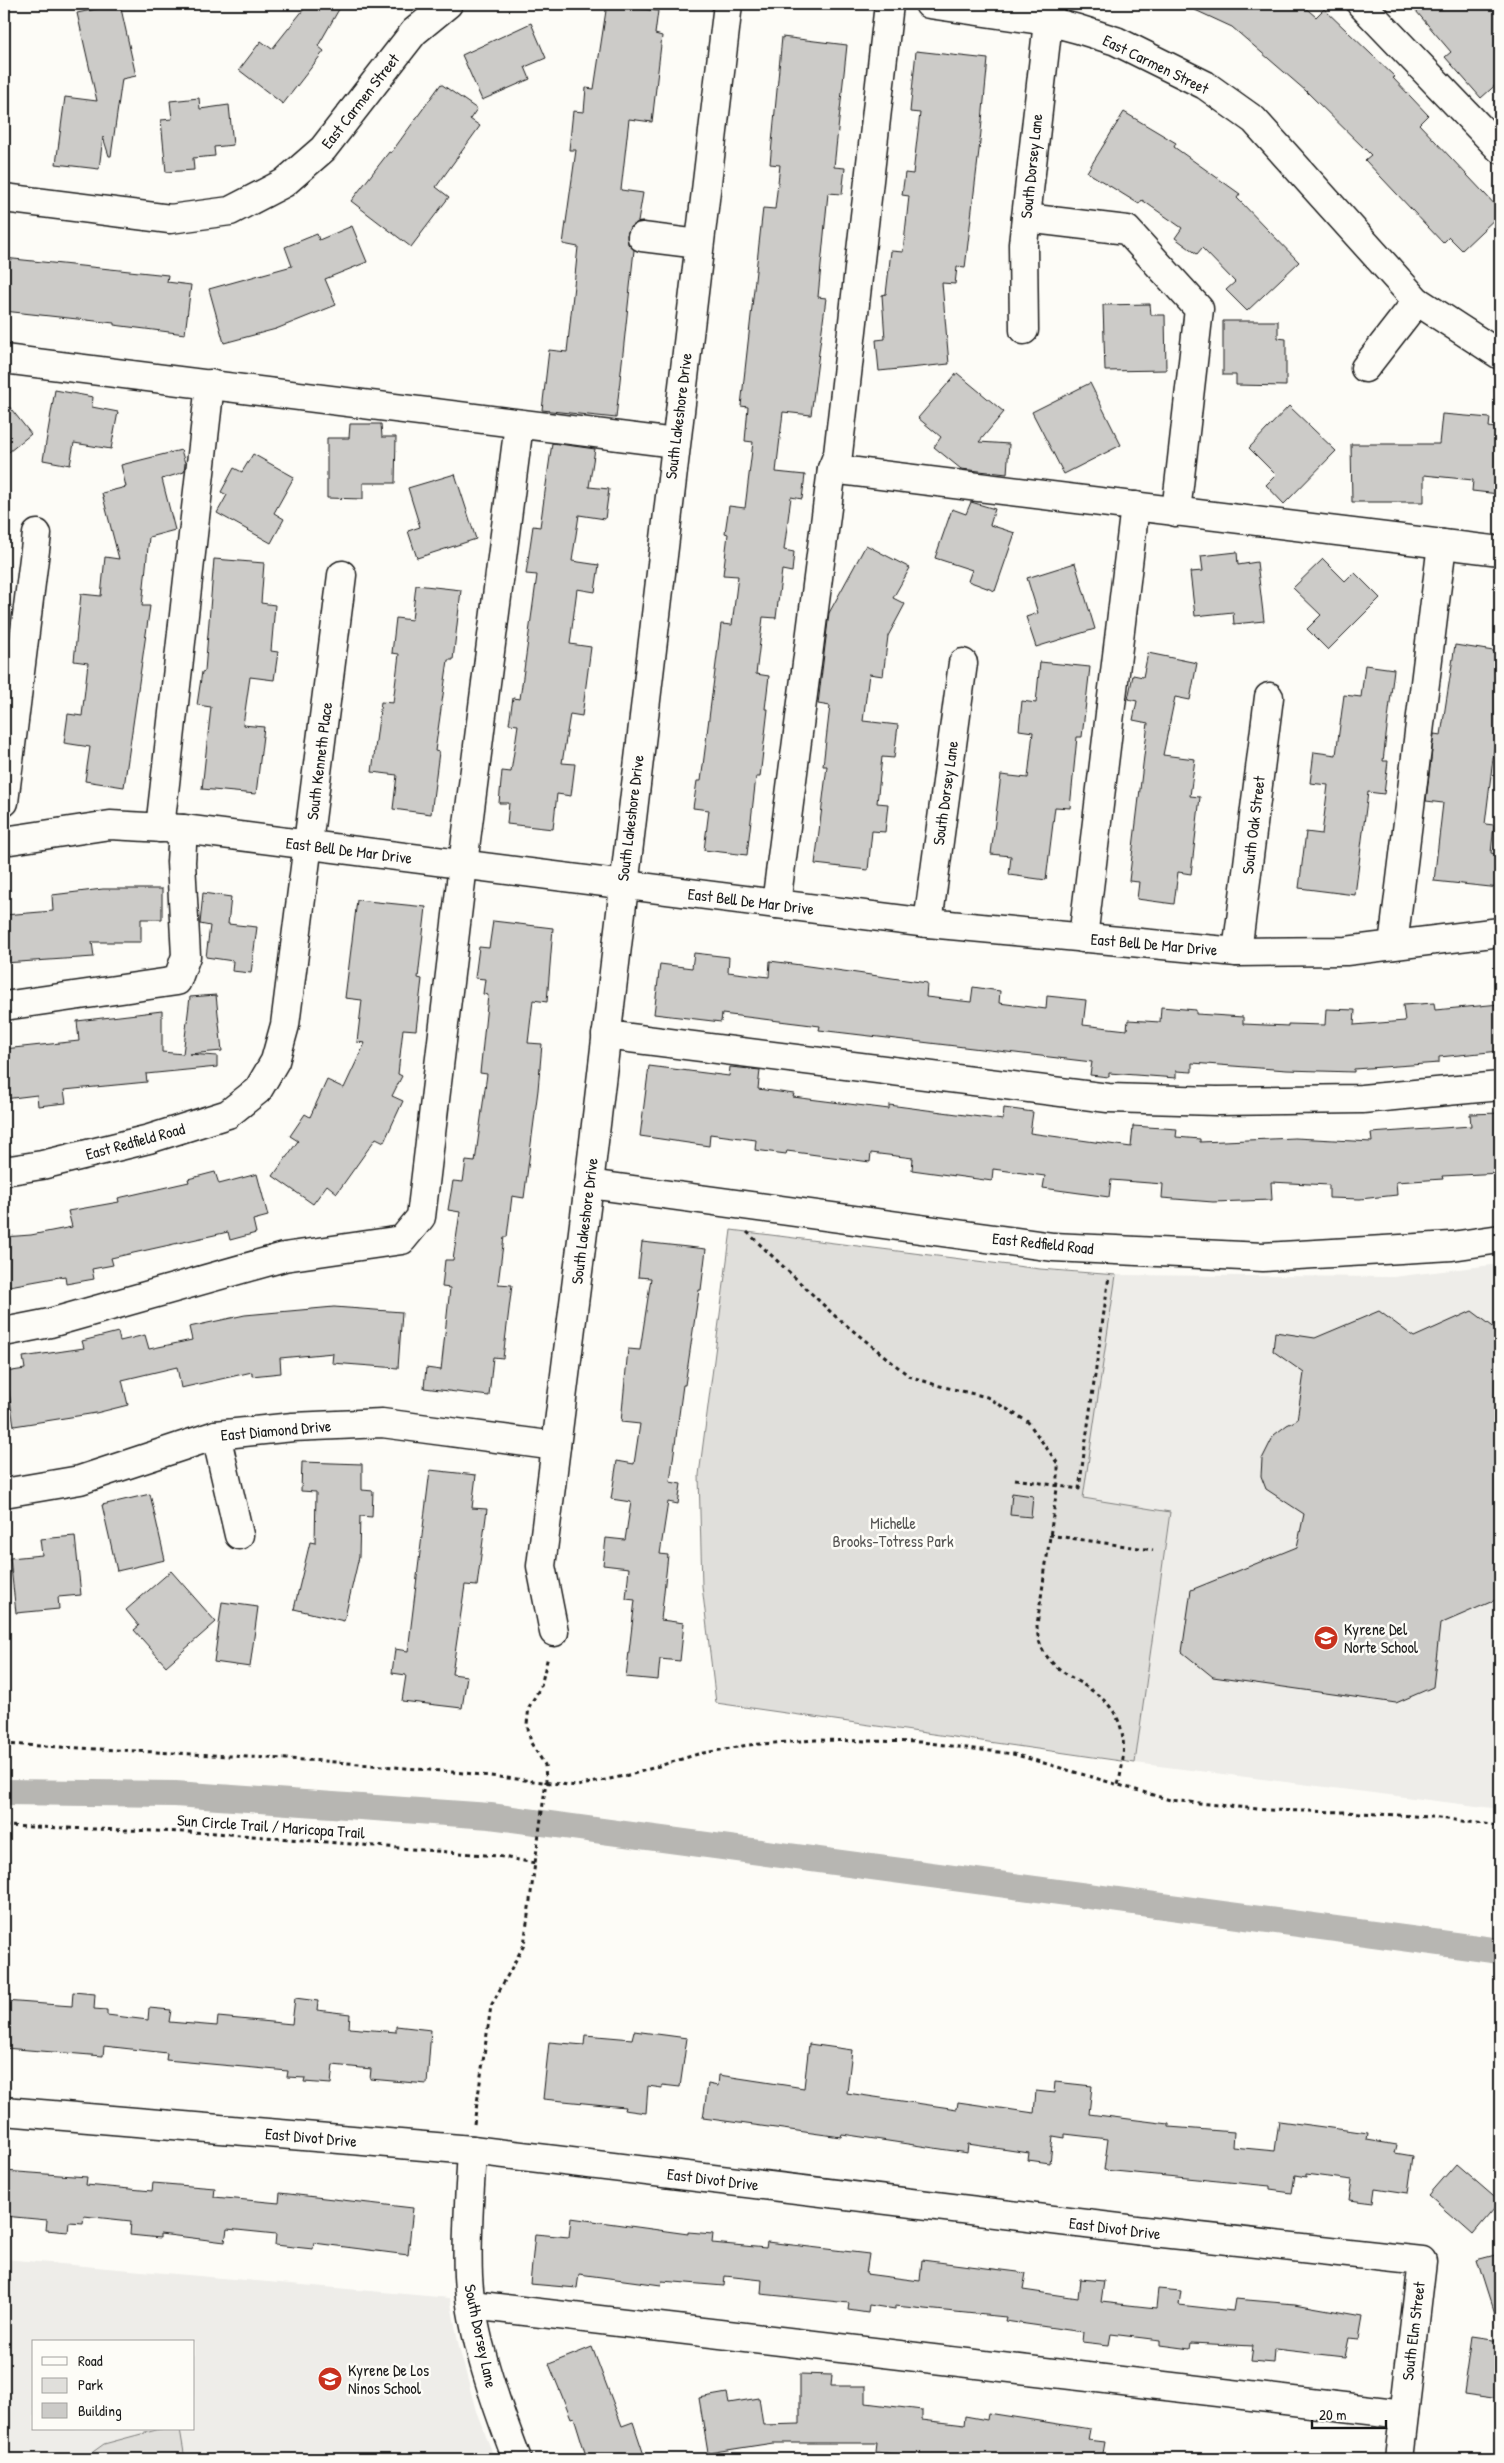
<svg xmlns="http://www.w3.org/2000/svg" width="1504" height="2463" viewBox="0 0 1504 2463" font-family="'Patrick Hand',sans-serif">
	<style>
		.built { fill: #eeede9; fill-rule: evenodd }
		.green { fill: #e0dfdb; stroke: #7e7e7c }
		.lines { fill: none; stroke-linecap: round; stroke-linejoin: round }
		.canal { stroke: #b7b6b2; stroke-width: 26 }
		.building { fill: #cccbc8; stroke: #1c1c1c }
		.minor-casing { stroke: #1c1c1c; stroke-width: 31 }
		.path { stroke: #1c1c1c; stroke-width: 3; stroke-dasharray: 4 4; stroke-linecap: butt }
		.minor { stroke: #fdfcf7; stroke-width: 28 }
		.labels { text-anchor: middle; stroke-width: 5; stroke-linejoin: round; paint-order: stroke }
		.street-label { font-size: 16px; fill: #1c1c1c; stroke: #fdfcf7 }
		.park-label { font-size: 16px; fill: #575655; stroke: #fdfcf7 }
		.poi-label { font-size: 16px; fill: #1c1c1c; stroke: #fdfcf7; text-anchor: start }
	</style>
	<rect width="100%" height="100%" fill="#fdfcf7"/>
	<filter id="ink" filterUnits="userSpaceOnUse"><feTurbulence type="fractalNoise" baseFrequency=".02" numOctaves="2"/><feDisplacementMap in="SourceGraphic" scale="10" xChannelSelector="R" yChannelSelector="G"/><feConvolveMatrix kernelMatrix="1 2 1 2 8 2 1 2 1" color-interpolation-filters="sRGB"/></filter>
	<g filter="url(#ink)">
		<g class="built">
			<polygon points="1500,1264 1500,1809 1135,1763 1170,1512 1083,1499 1116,1275 1393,1277"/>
			<path d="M4,2259L450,2298L459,2347L476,2411L495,2459H4ZM34,2342H194V2429H34Z"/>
		</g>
		<g class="green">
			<polygon points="731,1230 1040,1269 1116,1275 1083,1498 1170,1512 1135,1763 716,1703 702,1586 699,1475"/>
			<polygon points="160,2429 180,2429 185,2459 83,2459 104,2444"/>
		</g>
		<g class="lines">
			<polyline class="canal" points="4,1792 175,1794 490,1816 1500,1951"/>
		</g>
		<g class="building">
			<polygon points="120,4 136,76 122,79 111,156 109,156 103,137 99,169 56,164 65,97 97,101 77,13"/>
			<polygon points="308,4 342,4 318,46 324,51 283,104 239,70 261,41 272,49"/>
			<polygon points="607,4 658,11 655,34 662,36 652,122 629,119 621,190 643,193 638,222 630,227 627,235 628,244 634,250 616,418 542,410 549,350 567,352 578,247 563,244 576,150 569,150 573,111 584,112 586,88 594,89"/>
			<polygon points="1182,4 1301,4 1316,17 1324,9 1395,77 1393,78 1428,115 1419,124 1500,210 1500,214 1462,250 1449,237 1443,243 1365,160 1371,155 1306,91 1232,27"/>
			<polygon points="1410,4 1494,4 1500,11 1500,81 1481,98 1445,57 1451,52"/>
			<polygon points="531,23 546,58 525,67 530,79 482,100 462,55"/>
			<polygon points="782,37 847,45 834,167 845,168 842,194 828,193 818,297 826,298 811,415 783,412 776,472 805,475 802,499 791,497 784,550 794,552 792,572 782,570 776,618 763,617 756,674 769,676 765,709 768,709 760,777 756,777 747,855 704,850 709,810 693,808 697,781 701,781 721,624 732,625 738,576 723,575 728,534 725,533 729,506 745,508 753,442 745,441 748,407 741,406 763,208 775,209 780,165 770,164"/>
			<polygon points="916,51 988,59 980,142 965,268 957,267 955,284 942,283 949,364 879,371 876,340 885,339 882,295 886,294 891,251 903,252 909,196 902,195 905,173 913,174 920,113 910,112"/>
			<polygon points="441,84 477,109 470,119 480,126 436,187 449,197 411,247 351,201 389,152 391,153"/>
			<polygon points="199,98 200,109 229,105 233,145 214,147 215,156 193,158 194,170 166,172 161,120 172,119 170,101"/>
			<polygon points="1124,112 1176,143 1174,147 1240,194 1237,198 1299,262 1247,311 1226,290 1235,282 1202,248 1197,254 1175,238 1182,228 1142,200 1139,204 1087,172"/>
			<polygon points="352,226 367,262 325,279 336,305 276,329 224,343 209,289 292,266 285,247 317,234 319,240"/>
			<polygon points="4,258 168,275 167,282 191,285 185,334 114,325 114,323 4,311"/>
			<polygon points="1150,304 1151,315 1165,315 1166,370 1105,371 1103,305"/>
			<polygon points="1223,321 1278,321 1278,338 1286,339 1286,386 1236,385 1236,375 1223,375"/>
			<polygon points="957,373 1004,412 979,442 1009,444 1007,474 961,469 934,447 941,437 918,418"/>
			<polygon points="1090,383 1121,445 1064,474 1032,412"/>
			<polygon points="55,390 93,397 92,407 118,412 111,449 74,443 70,465 43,460"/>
			<polygon points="4,400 31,434 4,456"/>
			<polygon points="1289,406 1336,451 1284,504 1266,485 1276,475 1249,448"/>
			<polygon points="1442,414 1490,418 1489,427 1500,429 1499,494 1472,491 1473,480 1424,475 1424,502 1352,502 1351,444 1439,444"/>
			<polygon points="350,424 381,424 382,437 396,437 395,483 363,483 363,499 327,498 327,438 349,438"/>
			<polygon points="552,443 595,449 589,487 609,489 605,519 579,515 572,561 599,565 595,592 577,589 570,644 591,647 582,716 570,714 562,763 575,764 571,796 557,794 553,829 507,824 509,803 499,803 502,771 511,772 518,725 509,724 513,698 520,699 537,575 526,574 533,526 540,527"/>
			<polygon points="181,450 185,463 184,472 162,479 175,530 149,537 142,606 150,606 124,787 85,781 90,747 64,743 68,714 82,716 88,663 74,661 81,594 101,596 105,557 119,559 102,493 126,487 121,465"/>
			<polygon points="253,454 294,477 274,513 284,519 271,543 217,513 227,495 221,492 234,468 242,472"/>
			<polygon points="455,474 476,539 417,558 408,531 420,527 408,488"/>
			<polygon points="971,502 995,509 990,525 1015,533 995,591 968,581 972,570 935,558 952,509 966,514"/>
			<polygon points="866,545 910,568 893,598 905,604 888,636 883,676 869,674 863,721 898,725 894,758 882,757 877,803 888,804 885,832 872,831 868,870 815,864 827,766 823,766 830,706 818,704 829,613"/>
			<polygon points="1237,552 1238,565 1257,562 1264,621 1234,624 1233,612 1195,616 1190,572 1203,571 1201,556"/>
			<polygon points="214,559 264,563 261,603 275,605 271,651 278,652 274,680 250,677 243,725 264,727 256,794 202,789 211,707 197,705 202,672 205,671"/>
			<polygon points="1323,559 1345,581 1354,572 1380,598 1328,650 1307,629 1321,615 1293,588"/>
			<polygon points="1075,563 1095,629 1036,647 1026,617 1038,613 1027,578"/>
			<polygon points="416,585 461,590 453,660 448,660 435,751 439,752 431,814 393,809 397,775 372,772 381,702 393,703 399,654 392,653 396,618 412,620"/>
			<polygon points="1455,645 1500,652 1497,689 1500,689 1500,735 1496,734 1485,824 1494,825 1491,853 1500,855 1500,888 1434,881 1443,803 1426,801 1434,734 1441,735"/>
			<polygon points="1148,653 1197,663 1190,700 1175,697 1163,755 1195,759 1190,796 1200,797 1191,874 1178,872 1174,904 1137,899 1139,882 1129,881 1148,723 1133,720 1137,701 1128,699 1133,675 1143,677"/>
			<polygon points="1040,662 1090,667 1082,737 1077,737 1070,808 1055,807 1046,880 1009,875 1011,856 991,854 1001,775 1028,778 1033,732 1019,730 1022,701 1036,703"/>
			<polygon points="1365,665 1394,669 1383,761 1388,761 1384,794 1368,792 1355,895 1299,888 1306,832 1322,834 1328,785 1310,783 1314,752 1336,755 1344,695 1361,697"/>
			<polygon points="103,889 162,889 162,919 141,919 141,942 92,942 94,957 4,963 4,915 53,911 52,895"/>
			<polygon points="203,893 231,897 228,924 257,927 251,973 232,971 233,961 206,957 210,926 200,924"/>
			<polygon points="357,900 426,907 418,978 422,979 416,1030 403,1029 398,1074 402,1076 392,1096 403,1101 384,1142 376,1138 337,1193 327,1185 313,1204 273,1176 298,1141 290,1136 305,1114 310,1117 327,1080 344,1088 365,1043 357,1042 362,1000 345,998"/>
			<polygon points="493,921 553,928 547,1002 533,1000 528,1043 542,1044 538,1090 524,1198 512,1196 507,1237 504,1237 498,1284 512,1285 503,1358 493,1357 489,1396 424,1388 426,1368 441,1370 450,1288 442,1287 445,1260 453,1260 460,1212 448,1210 453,1181 463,1182 466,1161 475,1162 487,1074 480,1073 488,995 483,994 485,979 475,978 479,947 489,948"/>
			<polygon points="694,953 729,957 728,972 769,977 770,961 808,966 927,983 926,997 971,1002 973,987 1000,991 999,1003 1046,1009 1047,996 1086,1000 1083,1025 1127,1030 1128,1020 1160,1022 1161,1007 1196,1010 1196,1014 1243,1017 1243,1024 1288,1026 1288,1024 1325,1025 1326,1009 1355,1010 1354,1025 1405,1021 1403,1005 1434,1003 1435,1010 1500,1004 1500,1051 1439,1057 1439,1063 1354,1069 1354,1072 1287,1070 1192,1063 1192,1072 1176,1071 1176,1078 1109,1073 1109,1077 1090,1075 1092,1062 819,1030 820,1026 722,1014 721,1022 654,1014 660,964 692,968"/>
			<polygon points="216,995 222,1051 189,1054 217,1056 217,1067 146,1074 147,1082 64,1090 66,1103 38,1106 37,1095 4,1099 4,1049 79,1041 77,1021 162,1011 162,1052 183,1054 190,997"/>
			<polygon points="649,1066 729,1076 730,1067 760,1070 758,1089 794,1094 793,1097 889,1109 889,1105 1003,1120 1004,1108 1033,1112 1030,1133 1131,1147 1133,1126 1177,1129 1176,1137 1200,1139 1200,1142 1295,1138 1372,1142 1371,1133 1471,1126 1470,1114 1500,1113 1500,1173 1442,1176 1443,1179 1396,1182 1397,1195 1360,1199 1329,1198 1329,1185 1271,1182 1272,1200 1213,1202 1162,1198 1163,1184 1111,1180 1109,1197 1043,1188 1045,1176 993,1169 992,1181 912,1170 913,1158 871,1153 870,1162 787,1151 786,1154 755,1150 756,1140 710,1134 709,1146 640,1136"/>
			<polygon points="215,1172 219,1184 257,1174 268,1216 253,1220 256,1233 230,1240 228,1232 111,1258 113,1265 92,1269 94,1279 66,1284 65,1276 4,1287 4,1237 31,1235 72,1227 68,1211 119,1202 118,1198 189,1182 188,1179"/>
			<polygon points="642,1242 706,1249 701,1290 699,1290 685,1385 683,1385 670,1482 681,1484 678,1504 668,1502 660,1554 668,1555 661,1620 684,1623 680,1661 660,1659 658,1680 626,1677 635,1600 626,1599 629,1568 603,1565 606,1538 625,1540 631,1502 611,1499 617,1461 634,1464 640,1424 621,1422 628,1349 640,1350 651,1278 638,1277"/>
			<polygon points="334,1307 402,1312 398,1368 332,1363 333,1353 280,1358 281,1373 252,1376 252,1372 181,1388 177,1367 122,1380 128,1405 96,1413 14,1426 6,1372 25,1369 23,1357 84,1348 82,1341 118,1332 120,1341 145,1335 149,1349 192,1340 189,1327 245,1315"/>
			<polygon points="1379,1311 1414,1337 1472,1311 1500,1332 1500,1598 1440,1624 1433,1687 1396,1703 1213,1677 1182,1652 1191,1590 1297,1547 1304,1514 1266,1489 1261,1476 1262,1459 1274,1435 1287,1425 1297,1420 1304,1373 1273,1351 1275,1332 1315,1338"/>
			<polygon points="302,1462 362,1464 362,1490 373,1491 372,1517 360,1516 359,1557 344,1621 294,1609 310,1542 315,1543 316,1492 301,1491"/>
			<polygon points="430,1470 476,1475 472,1508 487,1509 477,1586 465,1585 452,1674 467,1676 462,1708 402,1701 406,1675 392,1673 395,1649 408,1651"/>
			<polygon points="1012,1493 1033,1496 1031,1517 1010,1515"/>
			<polygon points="150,1494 165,1560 117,1571 102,1505"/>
			<polygon points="75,1536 81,1595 58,1597 59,1609 16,1613 10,1558 42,1555 40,1539"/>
			<polygon points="171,1571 216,1622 166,1666 134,1630 139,1626 126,1610"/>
			<polygon points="222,1602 258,1607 250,1667 214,1662"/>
			<polygon points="73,1992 95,1994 94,2009 107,2010 107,2015 148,2020 149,2008 171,2010 169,2022 217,2026 218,2017 292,2024 295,1998 318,2001 317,2010 350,2014 349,2028 396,2032 396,2026 431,2030 427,2084 370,2079 371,2069 333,2065 331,2084 304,2082 305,2078 287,2077 288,2071 166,2060 167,2053 104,2046 103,2056 4,2048 4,2001 72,2006"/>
			<polygon points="634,2031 687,2038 680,2087 662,2085 662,2088 648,2086 646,2113 624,2110 625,2107 543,2099 549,2042 584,2045 585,2035 632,2039"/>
			<polygon points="809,2044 852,2050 847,2093 957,2109 958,2102 1034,2113 1036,2091 1054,2093 1055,2082 1092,2086 1089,2114 1169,2124 1169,2127 1234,2132 1233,2147 1275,2151 1279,2121 1368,2133 1367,2140 1397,2145 1395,2153 1413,2156 1408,2193 1375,2188 1373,2203 1349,2200 1352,2180 1306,2174 1306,2177 1295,2175 1292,2193 1270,2190 1270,2186 1104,2170 1108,2139 1065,2134 1065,2138 1053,2136 1050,2163 1028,2160 1029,2153 968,2144 967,2153 842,2134 841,2137 703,2118 708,2084 718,2086 719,2075 804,2088"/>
			<polygon points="1456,2164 1500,2202 1473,2234 1429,2195"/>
			<polygon points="4,2171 87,2177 86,2185 152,2191 153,2183 215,2188 214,2197 279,2203 280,2193 413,2208 408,2255 314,2243 313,2249 275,2245 276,2234 227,2229 225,2242 160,2234 160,2238 130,2235 131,2221 84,2216 83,2223 69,2222 68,2232 46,2230 47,2220 4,2216"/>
			<polygon points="571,2218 688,2234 688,2232 713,2234 712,2243 766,2248 767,2242 869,2254 866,2274 920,2281 922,2260 1026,2273 1023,2290 1078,2298 1080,2279 1104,2281 1101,2302 1156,2308 1158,2289 1181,2291 1179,2305 1233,2311 1235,2299 1295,2304 1363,2316 1359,2339 1349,2338 1345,2357 1275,2349 1274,2363 1251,2361 1253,2346 1191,2343 1190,2349 1160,2345 1160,2340 1111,2334 1109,2345 1082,2342 1083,2332 1005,2321 1006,2317 895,2306 895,2309 869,2305 868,2313 848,2310 849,2303 761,2294 762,2280 725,2276 724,2286 662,2281 661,2285 579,2274 577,2288 530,2284 535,2234 569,2237"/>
			<polygon points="1500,2254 1500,2319 1496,2320 1477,2260"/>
			<polygon points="1472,2337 1500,2341 1500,2398 1464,2393"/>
			<polygon points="592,2347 622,2426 633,2422 644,2455 631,2459 587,2459 574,2417 571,2418 549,2364"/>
			<polygon points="800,2374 832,2375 831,2386 866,2386 866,2403 922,2410 922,2420 964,2425 965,2416 987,2420 988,2413 1090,2429 1088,2440 1105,2442 1102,2459 941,2459 876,2452 877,2443 773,2443 708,2453 699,2398 727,2393 729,2403 759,2398 763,2425 800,2424"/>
		</g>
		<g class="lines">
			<defs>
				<g id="minor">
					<polyline points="929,4 1048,21 1078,29 1116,41 1205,85 1254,120 1417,301 1500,355"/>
					<polyline points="1361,4 1500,149"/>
					<polyline points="4,198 170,219 230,211 284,183 323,149 414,32 448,4"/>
					<polyline points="1026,218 1127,230 1199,309 1176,512"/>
					<polyline points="642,237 699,244"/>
					<polyline points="1024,330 1023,244 1050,4"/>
					<polyline points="4,359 675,443"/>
					<polyline points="1365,368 1417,301"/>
					<polyline points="832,469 1500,551"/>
					<polyline points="4,802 37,534"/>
					<polyline points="160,828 210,384"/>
					<polyline points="4,841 110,825 183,829 928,923 1237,952 1346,951 1500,932"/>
					<polyline points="776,904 832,469 838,454 889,4"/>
					<polyline points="928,923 963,663"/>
					<polyline points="1083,938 1135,506"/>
					<polyline points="1393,945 1442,544"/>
					<polyline points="1237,952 1269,697"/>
					<polyline points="4,1006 177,981 186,956 181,862 183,829"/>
					<polyline points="606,1035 1108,1098 1217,1101 1362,1099 1500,1086"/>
					<polyline points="4,1171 42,1165 149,1139 228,1114 258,1090 275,1061 285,1025 342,575"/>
					<polyline points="589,1184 1053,1247 1263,1257 1452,1246 1500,1239"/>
					<polyline points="4,1332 50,1323 284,1257 402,1240 421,1217 466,840 519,424"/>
					<polyline points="216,1435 239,1535"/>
					<polyline points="4,1493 80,1480 216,1435 293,1427 382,1423 556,1446"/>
					<polyline points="554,1632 541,1566 589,1184 728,4"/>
					<polyline points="4,2111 472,2150 1144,2231 1422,2261 1399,2459"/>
					<path d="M472,2150C470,2191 466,2234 468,2276C471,2335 496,2404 517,2459"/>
					<polyline points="472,2305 1404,2414"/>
				</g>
			</defs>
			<use href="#minor" class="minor-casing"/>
			<g class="path">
				<path d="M747,1232L835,1316L909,1376L936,1385L987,1397L1028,1422L1058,1464V1482L1037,1625C1038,1699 1149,1668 1118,1785"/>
				<polyline points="1015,1479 1079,1489 1109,1276"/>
				<polyline points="1049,1535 1153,1550"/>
				<polyline points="4,1744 324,1761 464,1773 577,1786 633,1774 698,1754 748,1745 815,1740 921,1742 1013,1754 1170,1800 1267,1810 1343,1812 1431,1817 1500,1826"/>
				<polyline points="4,1826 216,1833 497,1856 535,1863"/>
				<polyline points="474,2124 491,2006 524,1945 546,1781 545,1765 531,1743 527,1724 529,1707 541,1686 548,1656"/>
			</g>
			<use href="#minor" class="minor"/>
		</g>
	</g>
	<defs>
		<symbol id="school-disc" viewBox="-11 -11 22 22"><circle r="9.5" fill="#c8321e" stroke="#fdfcf7"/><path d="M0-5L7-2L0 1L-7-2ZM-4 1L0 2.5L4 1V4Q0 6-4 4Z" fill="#fff"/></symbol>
	</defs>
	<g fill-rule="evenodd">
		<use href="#school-disc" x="1312" y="1624" width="28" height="28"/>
		<use href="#school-disc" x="316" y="2365" width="28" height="28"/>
	</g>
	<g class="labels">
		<g class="street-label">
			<text transform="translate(1156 64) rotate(26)" y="6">East Carmen Street</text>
			<text transform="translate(360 101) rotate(-52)" y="6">East Carmen Street</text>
			<text transform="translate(1031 166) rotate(-84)" y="6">South Dorsey Lane</text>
			<text transform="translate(678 416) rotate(-83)" y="6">South Lakeshore Drive</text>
			<text transform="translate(319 761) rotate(-83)" y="6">South Kenneth Place</text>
			<text transform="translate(945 793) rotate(-82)" y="6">South Dorsey Lane</text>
			<text transform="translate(630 818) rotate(-83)" y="6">South Lakeshore Drive</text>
			<text transform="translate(1253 825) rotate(-83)" y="6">South Oak Street</text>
			<text transform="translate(349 850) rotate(7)" y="6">East Bell De Mar Drive</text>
			<text transform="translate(751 901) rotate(7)" y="6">East Bell De Mar Drive</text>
			<text transform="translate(1154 944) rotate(5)" y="6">East Bell De Mar Drive</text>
			<text transform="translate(135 1141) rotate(-15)" y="6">East Redfield Road</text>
			<text transform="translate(584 1221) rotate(-83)" y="6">South Lakeshore Drive</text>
			<text transform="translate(1043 1243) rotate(6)" y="6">East Redfield Road</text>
			<text transform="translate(276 1430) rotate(-5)" y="6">East Diamond Drive</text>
			<text transform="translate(271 1826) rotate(4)" y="6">Sun Circle Trail / Maricopa Trail</text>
			<text transform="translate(311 2137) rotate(5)" y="6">East Divot Drive</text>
			<text transform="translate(713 2179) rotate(7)" y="6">East Divot Drive</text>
			<text transform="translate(1115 2228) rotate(7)" y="6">East Divot Drive</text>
			<text transform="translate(1413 2331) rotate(-83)" y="6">South Elm Street</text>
			<text transform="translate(481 2336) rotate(78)" y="6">South Dorsey Lane</text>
		</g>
		<g class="park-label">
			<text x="893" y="1529">Michelle<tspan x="893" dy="18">Brooks-Totress Park</tspan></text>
		</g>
		<g class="poi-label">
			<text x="1344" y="1635">Kyrene Del<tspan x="1344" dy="18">Norte School</tspan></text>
			<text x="348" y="2376">Kyrene De Los<tspan x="348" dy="18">Ninos School</tspan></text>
		</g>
	</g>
	<rect width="1504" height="2463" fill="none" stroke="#fdfcf7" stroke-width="20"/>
	<rect x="10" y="10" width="1484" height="2443" fill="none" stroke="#1c1c1c" stroke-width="2" filter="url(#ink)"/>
	<rect x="32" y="2340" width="162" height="90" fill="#fdfcf7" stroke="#a3a29f"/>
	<rect x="42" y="2357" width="25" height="8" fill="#fdfcf7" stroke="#a3a29f"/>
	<text x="78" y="2366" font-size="15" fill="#1c1c1c">Road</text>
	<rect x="42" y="2378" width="25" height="15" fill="#e0dfdb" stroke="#a3a29f"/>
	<text x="78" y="2390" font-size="15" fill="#1c1c1c">Park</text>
	<rect x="42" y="2403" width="25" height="15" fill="#cccbc8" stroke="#a3a29f"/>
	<text x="78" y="2416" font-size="15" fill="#1c1c1c">Building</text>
	<path d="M1312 2420v8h74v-8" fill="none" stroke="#1c1c1c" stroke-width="2.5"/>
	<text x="1319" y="2420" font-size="15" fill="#1c1c1c" stroke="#fdfcf7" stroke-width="4" paint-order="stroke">20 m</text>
</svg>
